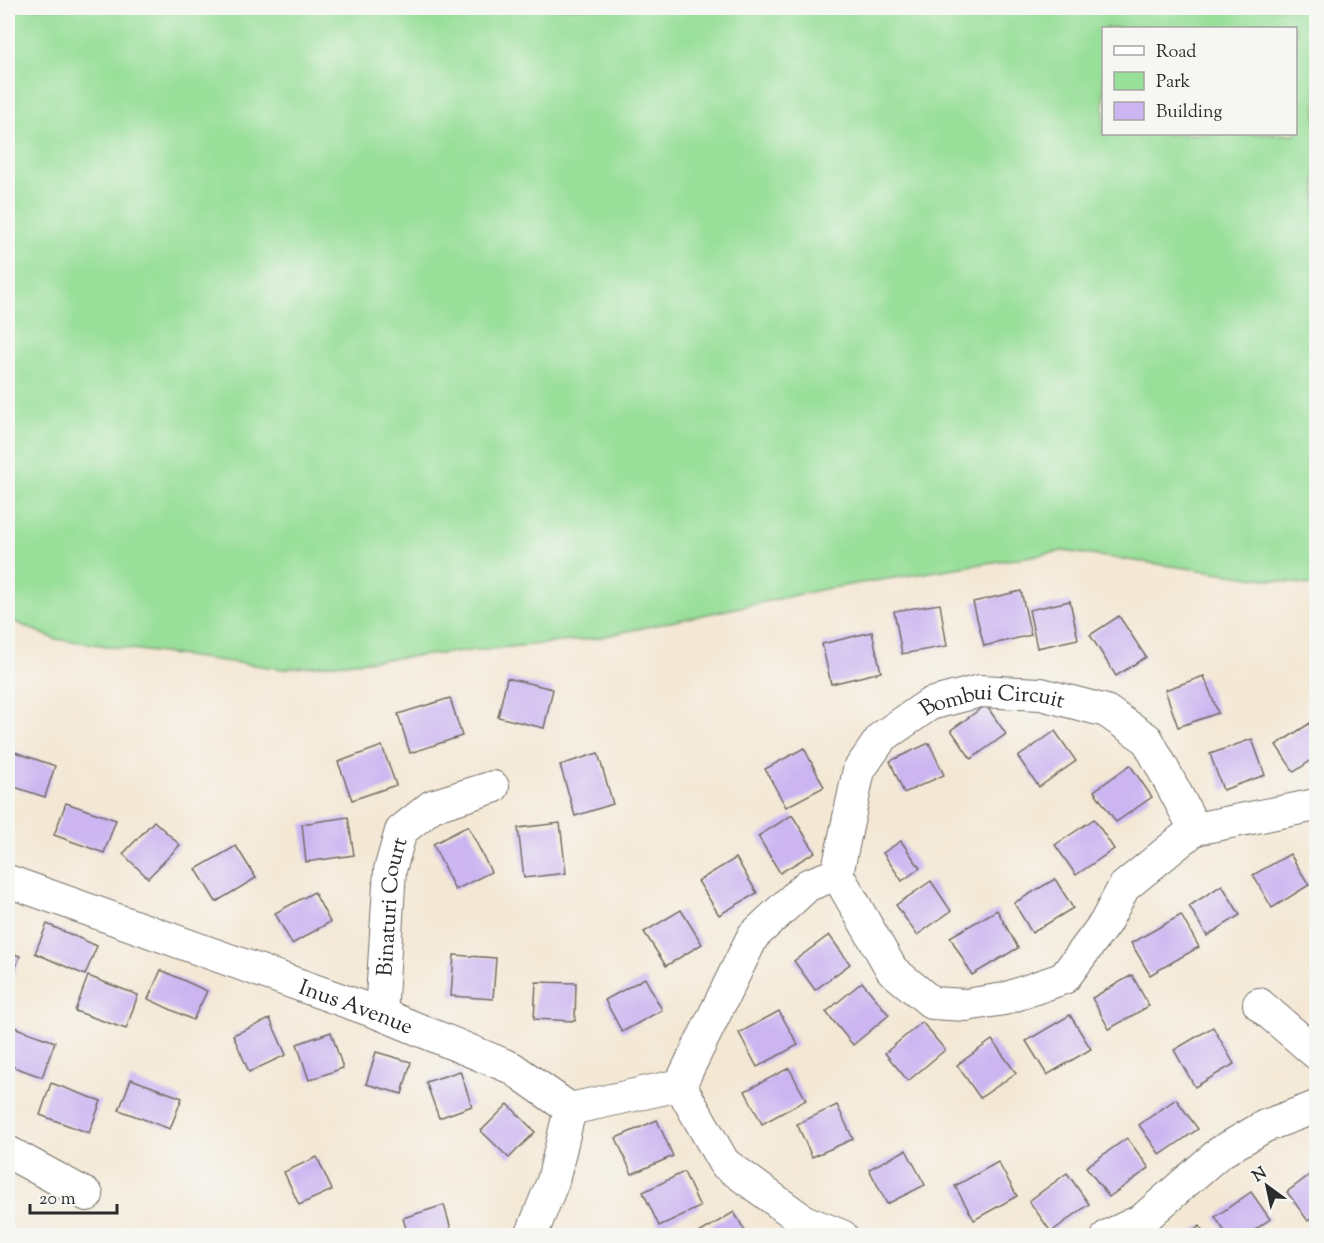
<svg xmlns="http://www.w3.org/2000/svg" width="1324" height="1243" viewBox="0 0 1324 1243" font-family="'Sorts Mill Goudy',serif">
	<style>
		.green { fill: #98df99; stroke: #628562; stroke-width: 1.5; fill-rule: evenodd }
		.building { fill: #ccb5f1 }
		.lines { fill: none; stroke-linecap: round; stroke-linejoin: round }
		.minor-casing { stroke: #716d66; stroke-width: 34 }
		.minor { stroke: #fff; stroke-width: 32 }
		.labels { text-anchor: middle; stroke-width: 4.5; stroke-linejoin: round; paint-order: stroke }
		.street-label { font-size: 22px; fill: #2b2b2b; stroke: #f6f6f2 }
	</style>
	<rect width="100%" height="100%" fill="#f6f6f2"/>
	<filter id="ink" filterUnits="userSpaceOnUse"><feTurbulence type="fractalNoise" baseFrequency=".0167" numOctaves="2"/><feDisplacementMap in="SourceGraphic" scale="12" xChannelSelector="R" yChannelSelector="G"/><feConvolveMatrix kernelMatrix="1 2 1 2 8 2 1 2 1" color-interpolation-filters="sRGB"/></filter>
	<filter id="wash" filterUnits="userSpaceOnUse"><feTurbulence type="fractalNoise" baseFrequency=".008" numOctaves="4" result="noise"/><feDisplacementMap in="SourceGraphic" scale="24" xChannelSelector="R" yChannelSelector="G"/><feGaussianBlur stdDeviation="1.35" result="paint"/><feColorMatrix in="noise" values="0 0 0 0 0 0 0 0 0 0 0 0 0 0 0 0 0 1.4 0 .05"/><feComposite in="paint" operator="in"/></filter>
	<g filter="url(#wash)">
		<rect width="100%" height="100%" fill="#f4e8d5"/>
		<path class="green" d="M8,8H1316V586L1063,551L824,589L591,639L284,669L55,639L8,619ZM1104,28H1296V134H1104Z"/>
		<g id="blocks">
			<g class="building">
				<polygon points="1021,591 1031,635 984,646 973,602"/>
				<polygon points="1070,601 1078,639 1037,648 1029,610"/>
				<polygon points="940,604 947,646 902,654 894,611"/>
				<polygon points="1119,616 1146,657 1116,676 1090,635"/>
				<polygon points="872,632 881,672 831,684 822,644"/>
				<polygon points="1204,676 1218,713 1178,727 1165,690"/>
				<polygon points="507,678 553,689 544,728 498,717"/>
				<polygon points="450,698 462,736 410,753 398,714"/>
				<polygon points="986,705 1006,734 971,759 951,730"/>
				<polygon points="1315,720 1316,723 1316,757 1294,772 1276,745"/>
				<polygon points="1055,731 1076,761 1039,787 1018,757"/>
				<polygon points="1252,739 1265,775 1223,790 1210,754"/>
				<polygon points="929,743 944,775 904,793 890,761"/>
				<polygon points="382,746 396,785 352,800 338,762"/>
				<polygon points="804,748 824,787 786,807 765,769"/>
				<polygon points="9,750 55,766 45,797 8,785 8,755"/>
				<polygon points="598,753 613,804 575,816 560,765"/>
				<polygon points="1130,765 1152,797 1116,822 1094,791"/>
				<polygon points="66,803 116,820 104,853 54,835"/>
				<polygon points="792,815 815,852 780,873 758,836"/>
				<polygon points="348,817 354,855 306,862 302,824"/>
				<polygon points="1094,819 1114,849 1076,875 1055,845"/>
				<polygon points="154,821 180,845 148,878 123,854"/>
				<polygon points="560,823 566,873 524,878 518,828"/>
				<polygon points="468,826 491,872 455,890 433,844"/>
				<polygon points="901,841 920,868 902,881 883,853"/>
				<polygon points="236,846 256,878 216,902 196,869"/>
				<polygon points="1290,854 1309,885 1272,908 1253,875"/>
				<polygon points="736,858 757,893 719,915 698,881"/>
				<polygon points="1055,879 1073,908 1032,933 1014,903"/>
				<polygon points="931,881 951,911 917,935 896,905"/>
				<polygon points="1222,885 1240,915 1207,936 1189,906"/>
				<polygon points="314,892 330,922 292,944 275,913"/>
				<polygon points="681,910 702,944 666,966 644,932"/>
				<polygon points="997,910 1018,948 972,975 950,937"/>
				<polygon points="1181,915 1199,947 1150,975 1131,943"/>
				<polygon points="47,924 97,946 85,975 35,953"/>
				<polygon points="829,935 850,964 815,990 794,961"/>
				<polygon points="8,952 20,956 8,989"/>
				<polygon points="454,955 496,958 493,999 451,996"/>
				<polygon points="161,970 207,991 193,1020 148,999"/>
				<polygon points="1132,975 1149,1006 1109,1029 1092,998"/>
				<polygon points="88,976 138,995 126,1029 75,1011"/>
				<polygon points="645,978 662,1010 622,1032 605,1000"/>
				<polygon points="536,982 576,983 575,1021 534,1019"/>
				<polygon points="862,982 889,1015 853,1045 826,1012"/>
				<polygon points="779,1011 798,1045 757,1067 739,1033"/>
				<polygon points="1070,1015 1091,1049 1047,1075 1026,1041"/>
				<polygon points="270,1019 286,1055 249,1072 233,1035"/>
				<polygon points="922,1022 945,1050 908,1081 885,1053"/>
				<polygon points="8,1025 55,1042 42,1077 8,1065"/>
				<polygon points="1213,1027 1234,1064 1195,1087 1174,1050"/>
				<polygon points="331,1032 343,1068 309,1080 297,1044"/>
				<polygon points="992,1040 1016,1073 980,1098 957,1065"/>
				<polygon points="376,1052 411,1062 402,1094 366,1084"/>
				<polygon points="789,1068 806,1100 762,1124 745,1091"/>
				<polygon points="460,1071 472,1106 439,1118 426,1082"/>
				<polygon points="131,1079 182,1098 170,1129 119,1110"/>
				<polygon points="51,1083 101,1101 89,1133 40,1115"/>
				<polygon points="1176,1099 1198,1129 1160,1155 1139,1125"/>
				<polygon points="508,1104 535,1132 509,1158 481,1131"/>
				<polygon points="837,1105 853,1139 812,1157 797,1124"/>
				<polygon points="657,1120 673,1156 632,1174 616,1138"/>
				<polygon points="1127,1138 1149,1168 1109,1197 1086,1167"/>
				<polygon points="906,1150 925,1185 887,1204 869,1169"/>
				<polygon points="317,1157 332,1190 299,1205 284,1172"/>
				<polygon points="998,1162 1017,1196 974,1220 955,1186"/>
				<polygon points="1316,1170 1316,1215 1308,1221 1287,1192"/>
				<polygon points="684,1172 700,1207 659,1226 643,1192"/>
				<polygon points="1067,1173 1089,1204 1051,1232 1029,1201"/>
				<polygon points="1251,1192 1270,1219 1246,1236 1228,1236 1215,1217"/>
				<polygon points="444,1205 453,1236 408,1236 403,1218"/>
				<polygon points="734,1212 748,1236 694,1236"/>
				<polygon points="1200,1226 1206,1236 1186,1236"/>
			</g>
		</g>
	</g>
	<g filter="url(#ink)">
		<use href="#blocks" fill-opacity="0" stroke="#716d66" stroke-width="1.5"/>
		<g class="lines">
			<defs>
				<g id="minor">
					<polyline points="837,874 892,970 932,1003 966,1005 1004,999 1064,978 1105,923 1124,887 1195,829"/>
					<path id="s1" d="M8,881L381,1014L512,1068L570,1109L553,1181L531,1236"/>
					<polyline points="1259,1004 1316,1053"/>
					<path id="s2" d="M381,1014L390,870L401,831L432,806L493,787"/>
					<path id="s3" d="M680,1085L753,936L808,885L837,874L859,770L882,737L930,704L980,691L1041,694L1106,711L1147,739L1195,829L1316,805"/>
					<polyline points="570,1109 680,1085 724,1163 804,1221 842,1236"/>
					<polyline points="8,1152 87,1195"/>
					<polyline points="1108,1236 1142,1220 1219,1153 1265,1126 1316,1107"/>
				</g>
			</defs>
			<use href="#minor" class="minor-casing"/>
			<use href="#minor" class="minor"/>
		</g>
	</g>
	<g class="labels">
		<g class="street-label">
			<text dy="8" stroke="none"><textPath href="#s3" startOffset="540">Bombui Circuit</textPath></text>
			<text dy="8" stroke="none"><textPath href="#s2" startOffset="108">Binaturi Court</textPath></text>
			<text dy="8" stroke="none"><textPath href="#s1" startOffset="370">Inus Avenue</textPath></text>
		</g>
	</g>
	<rect width="1324" height="1243" fill="none" stroke="#f6f6f2" stroke-width="30"/>
	<rect x="1102" y="27" width="195" height="108" fill="#f6f6f2" stroke="#a5a5a2" stroke-width="1.5"/>
	<rect x="1114" y="46" width="30" height="9" fill="#ffffff" stroke="#a5a5a2" stroke-width="1.5"/>
	<text x="1156" y="57" font-size="18" fill="#2b2b2b">Road</text>
	<rect x="1114" y="72" width="30" height="18" fill="#98df99" stroke="#a5a5a2" stroke-width="1.5"/>
	<text x="1156" y="87" font-size="18" fill="#2b2b2b">Park</text>
	<rect x="1114" y="102" width="30" height="18" fill="#ccb5f1" stroke="#a5a5a2" stroke-width="1.5"/>
	<text x="1156" y="117" font-size="18" fill="#2b2b2b">Building</text>
	<g transform="translate(1267 1186) rotate(327)" stroke="#f6f6f2" stroke-width="4.5" paint-order="stroke">
	<path d="M0-4.5L10 22L0 15L-10 22Z" fill="#2b2b2b"/>
	<text y="-9" font-size="16" font-weight="bold" text-anchor="middle" fill="#2b2b2b">N</text>
	</g>
	<path d="M30 1204v9h87v-9" fill="none" stroke="#2b2b2b" stroke-width="3"/>
	<text x="39" y="1204" font-size="18" fill="#2b2b2b" stroke="#f6f6f2" stroke-width="4.5" paint-order="stroke">20 m</text>
</svg>
